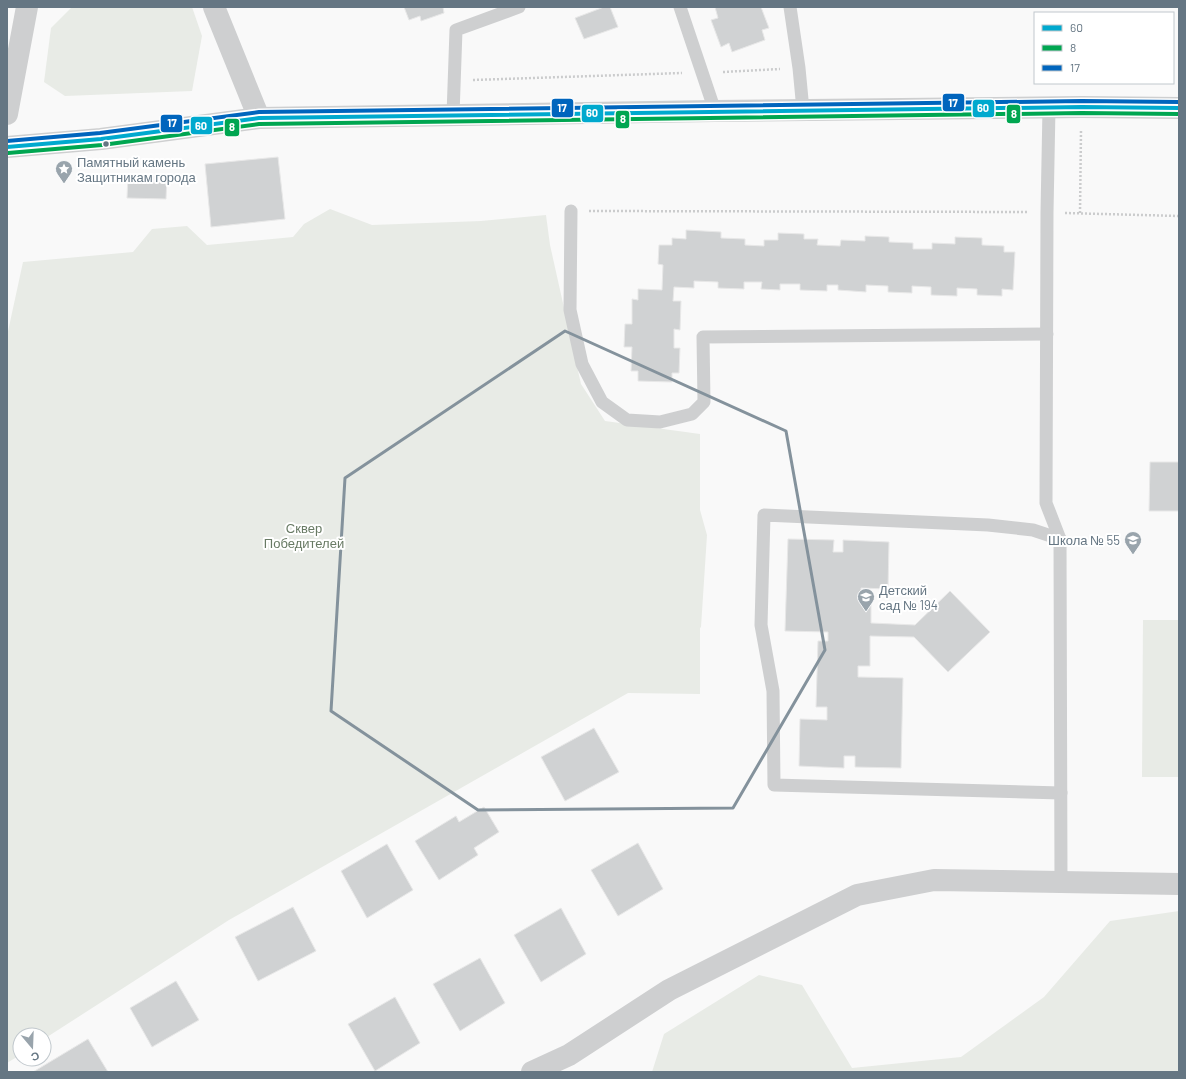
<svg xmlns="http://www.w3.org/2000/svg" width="1186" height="1079" viewBox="0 0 1186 1079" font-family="Barlow,sans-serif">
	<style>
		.green { fill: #e8ebe6 }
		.building { fill: #d0d2d3; stroke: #e8e8e8 }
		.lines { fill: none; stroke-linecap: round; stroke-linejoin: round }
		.path { stroke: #cbcccd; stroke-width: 2.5; stroke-dasharray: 2 2; stroke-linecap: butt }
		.service { stroke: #cecfd0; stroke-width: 13 }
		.minor { stroke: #cecfd0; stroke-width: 22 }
		.tertiary { stroke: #cecfd0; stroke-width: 22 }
		.bus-1-casing { stroke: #fff; stroke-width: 7 }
		.bus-2-casing { stroke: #fff; stroke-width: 7 }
		.bus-3-casing { stroke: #fff; stroke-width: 7 }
		.bus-1 { stroke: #00a9ce; stroke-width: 4 }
		.bus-2 { stroke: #00a651; stroke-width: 4 }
		.bus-3 { stroke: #0065bd; stroke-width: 4 }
		.marked { fill: none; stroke: #84929c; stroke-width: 3; stroke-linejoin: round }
		.bus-dot { fill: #657683; stroke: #fff; stroke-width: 1.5 }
		.labels { text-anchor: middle; stroke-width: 4; stroke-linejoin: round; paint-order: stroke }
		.poi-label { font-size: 13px; fill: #657683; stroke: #fff; text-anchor: start }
		.park-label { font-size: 13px; fill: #687a64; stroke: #fff }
		.line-badge { stroke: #fff; stroke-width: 1.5 }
		.badge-label { font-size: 11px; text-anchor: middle; font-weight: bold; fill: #fff }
	</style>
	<rect width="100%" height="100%" fill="#f9f9f9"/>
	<g class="green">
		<polygon points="72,7 192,7 202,36 192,91 65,96 44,82 51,28"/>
		<polygon points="330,209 372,225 481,221 546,215 550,245 581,384 605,421 700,434 700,510 707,535 701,627 700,628 700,694 628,693 229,920 44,1039 44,1035 20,1035 20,1055 7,1063 7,336 23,262 133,252 152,229 187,226 207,245 293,237 304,224"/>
		<polygon points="1143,620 1179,620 1179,777 1142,777"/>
		<polygon points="1179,911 1179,1072 652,1072 664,1034 759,975 802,985 852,1068 961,1057 1044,997 1110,921"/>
	</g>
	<g class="building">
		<polygon points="404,7 443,7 444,13 421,21 420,16 409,20"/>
		<polygon points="604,7 610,7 618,27 584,39 575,18"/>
		<polygon points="715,7 761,7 769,28 762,30 765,40 732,52 729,43 721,47 711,20 718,18"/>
		<polygon points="278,157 285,219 211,227 205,164"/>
		<polygon points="128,175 167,176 166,199 127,198"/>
		<polygon points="686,230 721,232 721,238 745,239 745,245 764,246 764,240 778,240 778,233 804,234 804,239 818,239 817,245 840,246 841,240 865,241 865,236 889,237 889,242 913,243 913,249 932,249 932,243 955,244 955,237 982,238 982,245 1004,246 1004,252 1015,252 1013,290 1002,289 1002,296 977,295 977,289 957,288 957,296 931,295 931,287 912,286 912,293 888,292 888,286 866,285 866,292 838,290 838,285 827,285 827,291 800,290 800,284 780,284 780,290 761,289 762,282 744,282 744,289 718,288 718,282 694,281 694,288 674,287 673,301 681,301 680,330 674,329 674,348 680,348 679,373 672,373 672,382 638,381 638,371 631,371 632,347 624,347 625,324 632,324 632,299 638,300 638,289 662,290 663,265 658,264 659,245 672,245 672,238 686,239"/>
		<polygon points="1150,462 1179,462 1179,511 1149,511"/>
		<polygon points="788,539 834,540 833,552 843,552 843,540 889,542 888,589 861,588 861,597 871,598 871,623 915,625 950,591 990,632 948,672 914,637 870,636 870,666 858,666 858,677 903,678 901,768 855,767 855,756 844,756 844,768 799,766 800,719 827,720 827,707 816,707 818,641 828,641 828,632 785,631"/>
		<polygon points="594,728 619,772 565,801 541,757"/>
		<polygon points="484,807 499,832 474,848 478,855 439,880 415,841 456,816 459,822"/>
		<polygon points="638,843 663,889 618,916 591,870"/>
		<polygon points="387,844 413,890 367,918 341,871"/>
		<polygon points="293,907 316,951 258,981 235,937"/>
		<polygon points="561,908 586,954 541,982 514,935"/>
		<polygon points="480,958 505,1003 460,1031 433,984"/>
		<polygon points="176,981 199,1020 152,1047 130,1008"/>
		<polygon points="395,997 420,1043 375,1071 348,1024"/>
		<polygon points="88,1039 108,1072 33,1072"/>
	</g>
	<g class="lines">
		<g class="path">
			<polyline points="723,72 780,69"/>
			<polyline points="473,80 682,73"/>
			<polyline points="589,211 1028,212"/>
			<polyline points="1065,213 1179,216"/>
			<polyline points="1080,213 1081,130"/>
		</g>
		<g class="service">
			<polyline points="680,7 715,111"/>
			<polyline points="790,7 799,68 803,110"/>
			<polyline points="1049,108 1047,212 1046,503 1060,539 1061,882"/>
			<polyline points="453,115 456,30 519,7"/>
			<polyline points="571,211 570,310 582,364 602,402 627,420 660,422 692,414 704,402 703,337 1047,334"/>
			<polyline points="1060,539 1033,530 988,525 764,515 761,625 773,691 774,785 1061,793"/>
		</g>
		<polyline class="minor" points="532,1072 569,1055 669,990 857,895 934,880 1179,884"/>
		<g class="tertiary">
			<polyline points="214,7 259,118"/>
			<polyline points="7,114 27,7"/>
			<polyline points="7,147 101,139 259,118 715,111 1082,107 1179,108"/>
		</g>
		<defs>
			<polyline id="bus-1" points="7,147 101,139 259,118 1082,107 1179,108"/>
			<polyline id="bus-2" points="8,153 102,145 259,124 1082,113 1179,114"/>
			<polyline id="bus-3" points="7,141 100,133 259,112 1082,101 1179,102"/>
		</defs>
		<use href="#bus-1" class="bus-1-casing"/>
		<use href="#bus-2" class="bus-2-casing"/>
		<use href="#bus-3" class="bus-3-casing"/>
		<use href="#bus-1" class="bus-1"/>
		<use href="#bus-2" class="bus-2"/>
		<use href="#bus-3" class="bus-3"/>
	</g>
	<path class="marked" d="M565,331L786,431L825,650L733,808L478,810L331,711L345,478Z"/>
	<defs>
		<symbol id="sight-pin" viewBox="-11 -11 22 30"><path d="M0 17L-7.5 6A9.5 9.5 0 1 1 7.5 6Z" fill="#99a4ac" stroke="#fff"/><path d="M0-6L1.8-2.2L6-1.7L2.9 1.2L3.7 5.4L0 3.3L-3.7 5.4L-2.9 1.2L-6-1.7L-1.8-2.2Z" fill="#fff"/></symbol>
		<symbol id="school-pin" viewBox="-11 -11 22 30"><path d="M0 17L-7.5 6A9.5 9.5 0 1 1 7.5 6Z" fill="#99a4ac" stroke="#fff"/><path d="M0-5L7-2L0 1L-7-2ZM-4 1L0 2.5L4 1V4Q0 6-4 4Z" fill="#fff"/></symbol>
	</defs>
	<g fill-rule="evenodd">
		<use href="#sight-pin" x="54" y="159" width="20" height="27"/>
		<use href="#school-pin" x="1123" y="530" width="20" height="27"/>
		<use href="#school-pin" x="856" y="587" width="20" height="27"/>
	</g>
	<circle class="bus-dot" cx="106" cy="144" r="3.5"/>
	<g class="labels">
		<g class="poi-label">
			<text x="77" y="167">Памятный камень<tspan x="77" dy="15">Защитникам города</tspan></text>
			<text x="1120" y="545" text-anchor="end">Школа № 55</text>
			<text x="879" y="595">Детский<tspan x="879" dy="15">сад № 194</tspan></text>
		</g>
		<g class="park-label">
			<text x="304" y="533">Сквер<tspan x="304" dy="15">Победителей</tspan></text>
		</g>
	</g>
	<g class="line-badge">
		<rect x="942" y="93" width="23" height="19" rx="4" fill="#0065bd"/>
		<rect x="551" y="98" width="23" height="20" rx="4" fill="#0065bd"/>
		<rect x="972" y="99" width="23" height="19" rx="4" fill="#00a9ce"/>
		<rect x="581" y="104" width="23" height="19" rx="4" fill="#00a9ce"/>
		<rect x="1006" y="104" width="15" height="20" rx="4" fill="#00a651"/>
		<rect x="615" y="110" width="15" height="19" rx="4" fill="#00a651"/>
		<rect x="160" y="114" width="23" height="19" rx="4" fill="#0065bd"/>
		<rect x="190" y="116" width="23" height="19" rx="4" fill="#00a9ce"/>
		<rect x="224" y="118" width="16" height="19" rx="4" fill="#00a651"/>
	</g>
	<g class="badge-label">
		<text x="953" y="107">17</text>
		<text x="562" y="112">17</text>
		<text x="983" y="112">60</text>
		<text x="592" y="117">60</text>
		<text x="1014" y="118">8</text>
		<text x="623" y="123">8</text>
		<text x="172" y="127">17</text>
		<text x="201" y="130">60</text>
		<text x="232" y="131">8</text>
	</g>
	<rect width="1186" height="1079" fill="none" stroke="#657683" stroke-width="16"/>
	<rect x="1034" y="12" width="140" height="72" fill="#ffffff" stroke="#c1c8cd"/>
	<rect x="1042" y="25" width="20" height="6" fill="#00a9ce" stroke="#c1c8cd"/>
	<text x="1070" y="32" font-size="12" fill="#657683">60</text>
	<rect x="1042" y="45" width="20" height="6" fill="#00a651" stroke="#c1c8cd"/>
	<text x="1070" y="52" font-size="12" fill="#657683">8</text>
	<rect x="1042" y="65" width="20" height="6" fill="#0065bd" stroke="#c1c8cd"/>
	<text x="1070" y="72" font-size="12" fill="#657683">17</text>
	<g transform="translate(32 1047) rotate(161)"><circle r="19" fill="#ffffff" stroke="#c1c8cd"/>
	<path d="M0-3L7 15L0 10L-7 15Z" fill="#99a4ac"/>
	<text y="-6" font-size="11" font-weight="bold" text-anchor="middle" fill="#657683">С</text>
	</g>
</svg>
